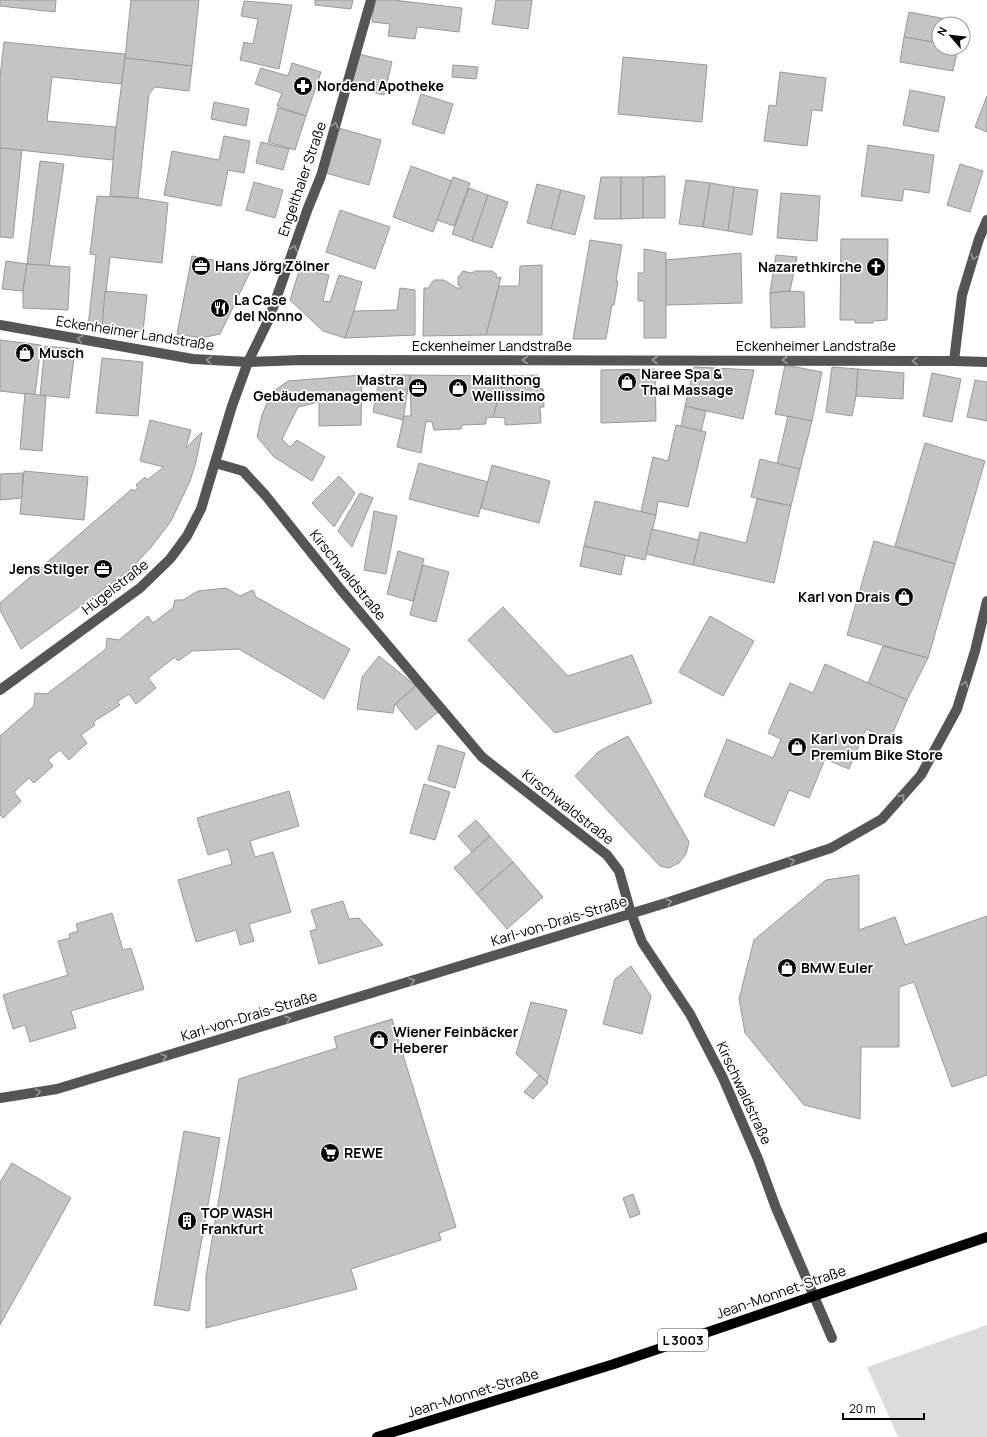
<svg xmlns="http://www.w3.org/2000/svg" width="987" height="1437" viewBox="0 0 987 1437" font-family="Manrope,sans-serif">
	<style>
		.green { fill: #dcdcdc }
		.building { fill: #c4c4c4; stroke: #999 }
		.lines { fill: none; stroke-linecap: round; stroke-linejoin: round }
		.minor { stroke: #555; stroke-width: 10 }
		.major { stroke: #000; stroke-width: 10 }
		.oneway { stroke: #999 }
		.labels { text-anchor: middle; stroke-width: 3.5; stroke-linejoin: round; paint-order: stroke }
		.shield { fill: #fff; stroke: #4c4c4c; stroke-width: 1 }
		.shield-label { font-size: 13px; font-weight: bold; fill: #000 }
		.poi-label { font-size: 14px; font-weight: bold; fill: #000; stroke: #fff; text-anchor: start }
		.street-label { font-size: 14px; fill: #000; stroke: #fff }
	</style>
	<rect width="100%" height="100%" fill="#fff"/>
	<polygon class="green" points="987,1325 987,1437 898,1437 867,1367"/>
	<g class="building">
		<polygon points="0,0 56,0 55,12 0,6"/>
		<polygon points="131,0 199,0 192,66 125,58"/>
		<polygon points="315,0 353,0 351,9 315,5"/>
		<polygon points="375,0 393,0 462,8 459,32 417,27 415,39 388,36 390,24 372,22"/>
		<polygon points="496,0 532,0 528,29 492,24"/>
		<polygon points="244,1 292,5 279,69 240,60 244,42 253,44 258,19 241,16"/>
		<polygon points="909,12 962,22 962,24 939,24 939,43 904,37"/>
		<polygon points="904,37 939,43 939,48 958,48 953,71 900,62"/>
		<polygon points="4,42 125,54 122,84 52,77 47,121 116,127 113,160 0,148 0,77"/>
		<polygon points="359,54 392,62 384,95 351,86"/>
		<polygon points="623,57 707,65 702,122 618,114"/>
		<polygon points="125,58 192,66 189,91 155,87 149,94 138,198 110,196 116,127"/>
		<polygon points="292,63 321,72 306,116 277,106 282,93 255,84 261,68 288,76"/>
		<polygon points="453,65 478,67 476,79 452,77"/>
		<polygon points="780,72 826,78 822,111 812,110 807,146 764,141 769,105 776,106"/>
		<polygon points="910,90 945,97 938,132 903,125"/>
		<polygon points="421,94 453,104 444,134 412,124"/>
		<polygon points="987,96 987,132 975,127"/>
		<polygon points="214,102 249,109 246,126 211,119"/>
		<polygon points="278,108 306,116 295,150 268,142"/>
		<polygon points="335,127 381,140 369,185 322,172"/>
		<polygon points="224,136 250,141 244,173 228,170 221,206 164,195 172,151 219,160"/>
		<polygon points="261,142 289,149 283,170 256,163"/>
		<polygon points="868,145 934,155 929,193 904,189 902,201 861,196"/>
		<polygon points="0,148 22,150 13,238 0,237"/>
		<polygon points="40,161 64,164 49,266 27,264"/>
		<polygon points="960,164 983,171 970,212 947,205"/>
		<polygon points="411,166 452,181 433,232 393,217"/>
		<polygon points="665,176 665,218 643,218 643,177"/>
		<polygon points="453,177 470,183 454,226 437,220"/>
		<polygon points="601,177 621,177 621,219 594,219"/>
		<polygon points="621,177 643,177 643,218 621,219"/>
		<polygon points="686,180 710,183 703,227 679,224"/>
		<polygon points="254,182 283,190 275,218 246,210"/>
		<polygon points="710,183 734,187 728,231 703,227"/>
		<polygon points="537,184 561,190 551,229 527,223"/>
		<polygon points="734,187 758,190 752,235 728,231"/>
		<polygon points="469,188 488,195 472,241 452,234"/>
		<polygon points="561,190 585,196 575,235 551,229"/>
		<polygon points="781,193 820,196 817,241 777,238"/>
		<polygon points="488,195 508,202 492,248 472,241"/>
		<polygon points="97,196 138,198 168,203 162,263 110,257 102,327 88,326 96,255 90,254"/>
		<polygon points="340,210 390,227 375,269 326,252"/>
		<polygon points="841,239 888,239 887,320 873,321 873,323 855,323 855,320 840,320"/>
		<polygon points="590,240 622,245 616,281 618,281 614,305 612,305 606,339 573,339"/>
		<polygon points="644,249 666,253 666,338 644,338 644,301 638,301 638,273 644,273"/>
		<polygon points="741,253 742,303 666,305 666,260"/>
		<polygon points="776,255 797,257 790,291 770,293"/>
		<polygon points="192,256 252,268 220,334 201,338 177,334"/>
		<polygon points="6,261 27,264 23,291 2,289"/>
		<polygon points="27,264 70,267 68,310 23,308 23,291"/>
		<polygon points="542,265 542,335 486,335 499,286 519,286 520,266"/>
		<polygon points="300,268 329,275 323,301 330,302 339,275 362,282 354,311 345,338 323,331 290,300"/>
		<polygon points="463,271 471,273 476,271 492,271 496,274 497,278 501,277 486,335 423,336 424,288 429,288 430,285 434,280 444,280 457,288 462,288 458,285 458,277"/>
		<polygon points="400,288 415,290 415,335 345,338 354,311 397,310"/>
		<polygon points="105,291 147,295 143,331 102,327"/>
		<polygon points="790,291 804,292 805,327 771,328 770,293"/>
		<polygon points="0,340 41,345 35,395 0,391"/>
		<polygon points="45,346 75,349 69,398 40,395"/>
		<polygon points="102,358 143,362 138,416 96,413"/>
		<polygon points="785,365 822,372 812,421 775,414"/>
		<polygon points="694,367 754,370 743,419 685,406"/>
		<polygon points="832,367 858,369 856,396 852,416 826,412"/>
		<polygon points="655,369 656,421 601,423 601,370"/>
		<polygon points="858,369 904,373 903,399 856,396"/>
		<polygon points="932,373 961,379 952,422 923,416"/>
		<polygon points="362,375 361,425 319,426 319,402 298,407 282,439 290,447 297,440 325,457 312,481 274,457 257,437 262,415 271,393 288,381"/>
		<polygon points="380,375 410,375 403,420 373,412"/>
		<polygon points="410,375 505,376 493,417 486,418 486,424 462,425 461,429 434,430 432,422 426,421 421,453 397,447 404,416 411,416"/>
		<polygon points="538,375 538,388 543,389 544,407 540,407 541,423 505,425 505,418 493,417 505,376"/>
		<polygon points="975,380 987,382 987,421 967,417"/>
		<polygon points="25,393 46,396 42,451 20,449"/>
		<polygon points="685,406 706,411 701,431 681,427"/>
		<polygon points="788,416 812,421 800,469 777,464"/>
		<polygon points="150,420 191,430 186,448 202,432 196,462 190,481 171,521 152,546 130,570 21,649 0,610 0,603 132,489 134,491 138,488 136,485 145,477 147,480 164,467 140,461"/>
		<polygon points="676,425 706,432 688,507 658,501 656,515 641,512 653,457 668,461"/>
		<polygon points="925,443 985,461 955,564 895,546"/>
		<polygon points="760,459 800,469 791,506 751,497"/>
		<polygon points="419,463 488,482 478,517 409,499"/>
		<polygon points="492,465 550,481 539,523 481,508"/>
		<polygon points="24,471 88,477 84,520 20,514"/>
		<polygon points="23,473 22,498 0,500 0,474"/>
		<polygon points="339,476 355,493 334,527 312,503"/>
		<polygon points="360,493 373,498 352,547 338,531"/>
		<polygon points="757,499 791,506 774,583 693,565 700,532 746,543"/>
		<polygon points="595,501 656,515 645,560 584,546"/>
		<polygon points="374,511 397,516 386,574 364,570"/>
		<polygon points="652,529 699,540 693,565 646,554"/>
		<polygon points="874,541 955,564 928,658 847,635"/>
		<polygon points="584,546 625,555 621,575 580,566"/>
		<polygon points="398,551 424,559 413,601 387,594"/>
		<polygon points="423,565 449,572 436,622 410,615"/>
		<polygon points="226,588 240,596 253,590 256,597 350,649 324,699 239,649 192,651 178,661 175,657 148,678 156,688 136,704 129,694 117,702 120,705 93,722 95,725 81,735 87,743 69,760 60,750 48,760 53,766 34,783 29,778 14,792 21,801 3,818 0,815 0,736 34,706 35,693 47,694 106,649 107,638 119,640 148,616 153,623 173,608 175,600 183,600 198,591"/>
		<polygon points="503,607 568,676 632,655 652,703 555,733 468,640"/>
		<polygon points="710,616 754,641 723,696 679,672"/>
		<polygon points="883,646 928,658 907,700 868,683"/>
		<polygon points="379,656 416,686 395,704 393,713 357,709 362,677"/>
		<polygon points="825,664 907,700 890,739 866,729 849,769 825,759 809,798 789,790 774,826 704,796 727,739 773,758 781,739 768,733 790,683 813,693"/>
		<polygon points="416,686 438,712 416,730 395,704"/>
		<polygon points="628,736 689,842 686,854 679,863 669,868 660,866 575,776 598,752"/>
		<polygon points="438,745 465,753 455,788 428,780"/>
		<polygon points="424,784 450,792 435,840 410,833"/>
		<polygon points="289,791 299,826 250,841 255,857 273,852 291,912 249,924 254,941 240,945 236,930 196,942 178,880 232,864 228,849 208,855 197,818"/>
		<polygon points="476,820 490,836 472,852 458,836"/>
		<polygon points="490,836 513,862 477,894 454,868"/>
		<polygon points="513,862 543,897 507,929 477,894"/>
		<polygon points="859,875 859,930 895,917 905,945 987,916 987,1075 952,1087 914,982 899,987 899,1047 861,1047 860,1119 804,1105 745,1033 739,999 754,940 826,880"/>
		<polygon points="343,901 349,919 359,918 383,945 319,964 310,931 317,929 311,910"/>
		<polygon points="112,913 123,950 131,948 144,989 71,1011 76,1028 30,1042 25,1025 13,1029 3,995 68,975 58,941 70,938 69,934 78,931 76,924"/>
		<polygon points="631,966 651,996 642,1034 603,1024 615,979"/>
		<polygon points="531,1002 567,1010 547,1082 516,1054"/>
		<polygon points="392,1019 456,1227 439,1233 441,1240 351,1269 357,1289 206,1328 206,1276 239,1079 337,1048 334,1037"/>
		<polygon points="539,1075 548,1083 533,1099 524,1092"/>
		<polygon points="184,1131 220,1138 189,1311 154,1305"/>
		<polygon points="12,1163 71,1198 0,1325 0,1182"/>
		<polygon points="633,1194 640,1214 630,1218 623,1198"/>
	</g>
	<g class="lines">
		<g class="minor">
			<polyline points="0,325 193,359 248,362 302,360 954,361 987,362"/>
			<polyline points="954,361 962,295 979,239 987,220"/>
			<polyline points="215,463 243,471 266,496 341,590 482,757 607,855 619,871 631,913 642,942 690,1014 723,1078 758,1159 776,1208 832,1338"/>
			<polyline points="0,690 140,588 170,559 187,536 201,509 232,406 248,362 269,319 308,208 321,176 371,0"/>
			<polyline points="0,1098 57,1089 149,1061 669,902 831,848 882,819 921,775 957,709 975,651 987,601"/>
		</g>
		<polyline class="major" points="377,1437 614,1364 987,1237"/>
	</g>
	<defs><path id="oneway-chevron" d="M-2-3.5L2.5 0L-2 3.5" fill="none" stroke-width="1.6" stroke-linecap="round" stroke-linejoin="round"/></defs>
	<g class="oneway">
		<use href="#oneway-chevron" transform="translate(335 125) rotate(-74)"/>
		<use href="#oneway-chevron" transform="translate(294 248) rotate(-71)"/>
		<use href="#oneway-chevron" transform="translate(974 257) rotate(107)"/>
		<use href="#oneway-chevron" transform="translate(80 339) rotate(-170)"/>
		<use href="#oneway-chevron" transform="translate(209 360) rotate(-176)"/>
		<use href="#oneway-chevron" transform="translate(525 360) rotate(-180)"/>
		<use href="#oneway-chevron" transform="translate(655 360) rotate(-180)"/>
		<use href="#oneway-chevron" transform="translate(785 360) rotate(-180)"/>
		<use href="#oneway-chevron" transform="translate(915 361) rotate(-180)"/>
		<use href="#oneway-chevron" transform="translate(965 684) rotate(-73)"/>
		<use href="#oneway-chevron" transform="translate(902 797) rotate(-48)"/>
		<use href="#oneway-chevron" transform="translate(792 861) rotate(-19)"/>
		<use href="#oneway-chevron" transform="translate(669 902) rotate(-17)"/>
		<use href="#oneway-chevron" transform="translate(412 981) rotate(-17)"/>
		<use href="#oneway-chevron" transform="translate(288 1019) rotate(-17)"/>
		<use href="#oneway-chevron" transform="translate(164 1057) rotate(-17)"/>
		<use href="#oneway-chevron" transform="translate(38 1092) rotate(-10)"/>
	</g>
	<defs>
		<symbol id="pharmacy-disc" viewBox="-11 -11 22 22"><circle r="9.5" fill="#000" stroke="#fff"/><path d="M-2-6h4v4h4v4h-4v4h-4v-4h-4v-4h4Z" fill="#fff"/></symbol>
		<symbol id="office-disc" viewBox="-11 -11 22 22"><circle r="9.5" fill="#000" stroke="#fff"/><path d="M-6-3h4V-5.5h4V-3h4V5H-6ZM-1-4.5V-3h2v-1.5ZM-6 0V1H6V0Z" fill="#fff"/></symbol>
		<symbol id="church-disc" viewBox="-11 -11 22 22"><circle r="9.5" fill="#000" stroke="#fff"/><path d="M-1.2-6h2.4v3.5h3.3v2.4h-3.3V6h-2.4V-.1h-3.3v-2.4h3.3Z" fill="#fff"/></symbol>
		<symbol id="restaurant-disc" viewBox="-11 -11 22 22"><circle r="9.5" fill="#000" stroke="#fff"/><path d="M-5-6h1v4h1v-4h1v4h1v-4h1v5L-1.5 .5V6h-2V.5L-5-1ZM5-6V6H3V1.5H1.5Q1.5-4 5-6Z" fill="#fff"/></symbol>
		<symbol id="shop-disc" viewBox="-11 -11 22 22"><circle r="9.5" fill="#000" stroke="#fff"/><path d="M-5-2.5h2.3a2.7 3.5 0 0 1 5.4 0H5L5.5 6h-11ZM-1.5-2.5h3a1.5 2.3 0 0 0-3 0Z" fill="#fff"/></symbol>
		<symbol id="supermarket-disc" viewBox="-11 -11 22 22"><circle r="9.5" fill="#000" stroke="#fff"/><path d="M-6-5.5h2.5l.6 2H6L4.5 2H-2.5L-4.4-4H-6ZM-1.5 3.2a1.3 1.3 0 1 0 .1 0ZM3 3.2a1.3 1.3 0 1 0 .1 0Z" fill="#fff"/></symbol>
		<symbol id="building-disc" viewBox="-11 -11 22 22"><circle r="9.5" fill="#000" stroke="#fff"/><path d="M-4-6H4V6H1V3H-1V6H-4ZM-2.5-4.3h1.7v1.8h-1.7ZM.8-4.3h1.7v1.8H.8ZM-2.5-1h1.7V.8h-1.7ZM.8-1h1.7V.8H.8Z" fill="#fff"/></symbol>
	</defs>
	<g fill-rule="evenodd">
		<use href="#pharmacy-disc" x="292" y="75" width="22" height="22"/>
		<use href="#office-disc" x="190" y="255" width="22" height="22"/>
		<use href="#church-disc" x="865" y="256" width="22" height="22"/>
		<use href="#restaurant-disc" x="209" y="297" width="22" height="22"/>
		<use href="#shop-disc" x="14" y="342" width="22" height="22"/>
		<use href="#shop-disc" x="616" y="371" width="22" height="22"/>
		<use href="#office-disc" x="407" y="377" width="22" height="22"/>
		<use href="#shop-disc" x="447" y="377" width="22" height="22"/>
		<use href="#office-disc" x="92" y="558" width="22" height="22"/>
		<use href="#shop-disc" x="893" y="586" width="22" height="22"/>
		<use href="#shop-disc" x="786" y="736" width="22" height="22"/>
		<use href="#shop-disc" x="776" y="957" width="22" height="22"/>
		<use href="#shop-disc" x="368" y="1029" width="22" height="22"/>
		<use href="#supermarket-disc" x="319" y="1142" width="22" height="22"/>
		<use href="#building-disc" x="176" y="1210" width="22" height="22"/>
	</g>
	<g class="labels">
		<rect class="shield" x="658" y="1329" width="50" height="22" rx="3"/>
		<g class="shield-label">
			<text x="683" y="1345">L 3003</text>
		</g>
		<g class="poi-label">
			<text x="317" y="91">Nordend Apotheke</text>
			<text x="215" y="271">Hans Jörg Zölner</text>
			<text x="862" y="272" text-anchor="end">Nazarethkirche</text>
			<text x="234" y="305">La Case<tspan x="234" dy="16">del Nonno</tspan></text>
			<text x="39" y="358">Musch</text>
			<text x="641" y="379">Naree Spa &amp;<tspan x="641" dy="16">Thai Massage</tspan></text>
			<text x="404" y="385" text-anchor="end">Mastra<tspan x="404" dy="16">Gebäudemanagement</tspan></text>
			<text x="472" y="385">Malithong<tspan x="472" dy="16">Wellissimo</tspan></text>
			<text x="89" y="574" text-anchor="end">Jens Stilger</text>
			<text x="890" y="602" text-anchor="end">Karl von Drais</text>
			<text x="811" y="744">Karl von Drais<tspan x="811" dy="16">Premium Bike Store</tspan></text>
			<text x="801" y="973">BMW Euler</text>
			<text x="393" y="1037">Wiener Feinbäcker<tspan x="393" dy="16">Heberer</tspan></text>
			<text x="344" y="1158">REWE</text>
			<text x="201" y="1218">TOP WASH<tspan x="201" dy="16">Frankfurt</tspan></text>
		</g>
		<g class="street-label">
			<text transform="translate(302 179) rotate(-71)" y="5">Engelthaler Straße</text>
			<text transform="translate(135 333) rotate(9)" y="5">Eckenheimer Landstraße</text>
			<text x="492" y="351">Eckenheimer Landstraße</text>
			<text x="816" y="351">Eckenheimer Landstraße</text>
			<text transform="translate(348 575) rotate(51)" y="5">Kirschwaldstraße</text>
			<text transform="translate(115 587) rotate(-38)" y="5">Hügelstraße</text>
			<text transform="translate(568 807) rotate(38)" y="5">Kirschwaldstraße</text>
			<text transform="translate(559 921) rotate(-17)" y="5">Karl-von-Drais-Straße</text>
			<text transform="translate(249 1016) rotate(-17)" y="5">Karl-von-Drais-Straße</text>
			<text transform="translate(744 1093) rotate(65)" y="5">Kirschwaldstraße</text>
			<text transform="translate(781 1292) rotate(-19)" y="5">Jean-Monnet-Straße</text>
			<text transform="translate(473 1393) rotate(-17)" y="5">Jean-Monnet-Straße</text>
		</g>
	</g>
	<g transform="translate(951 36) rotate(298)"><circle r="19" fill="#ffffff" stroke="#999999"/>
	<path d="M0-3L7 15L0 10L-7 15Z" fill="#000000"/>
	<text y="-6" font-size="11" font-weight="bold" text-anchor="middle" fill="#000000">N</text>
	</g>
	<path d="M843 1413v6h81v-6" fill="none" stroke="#000000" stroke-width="2"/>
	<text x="849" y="1413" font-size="12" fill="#000000" stroke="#ffffff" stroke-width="3" paint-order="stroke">20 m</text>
</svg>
